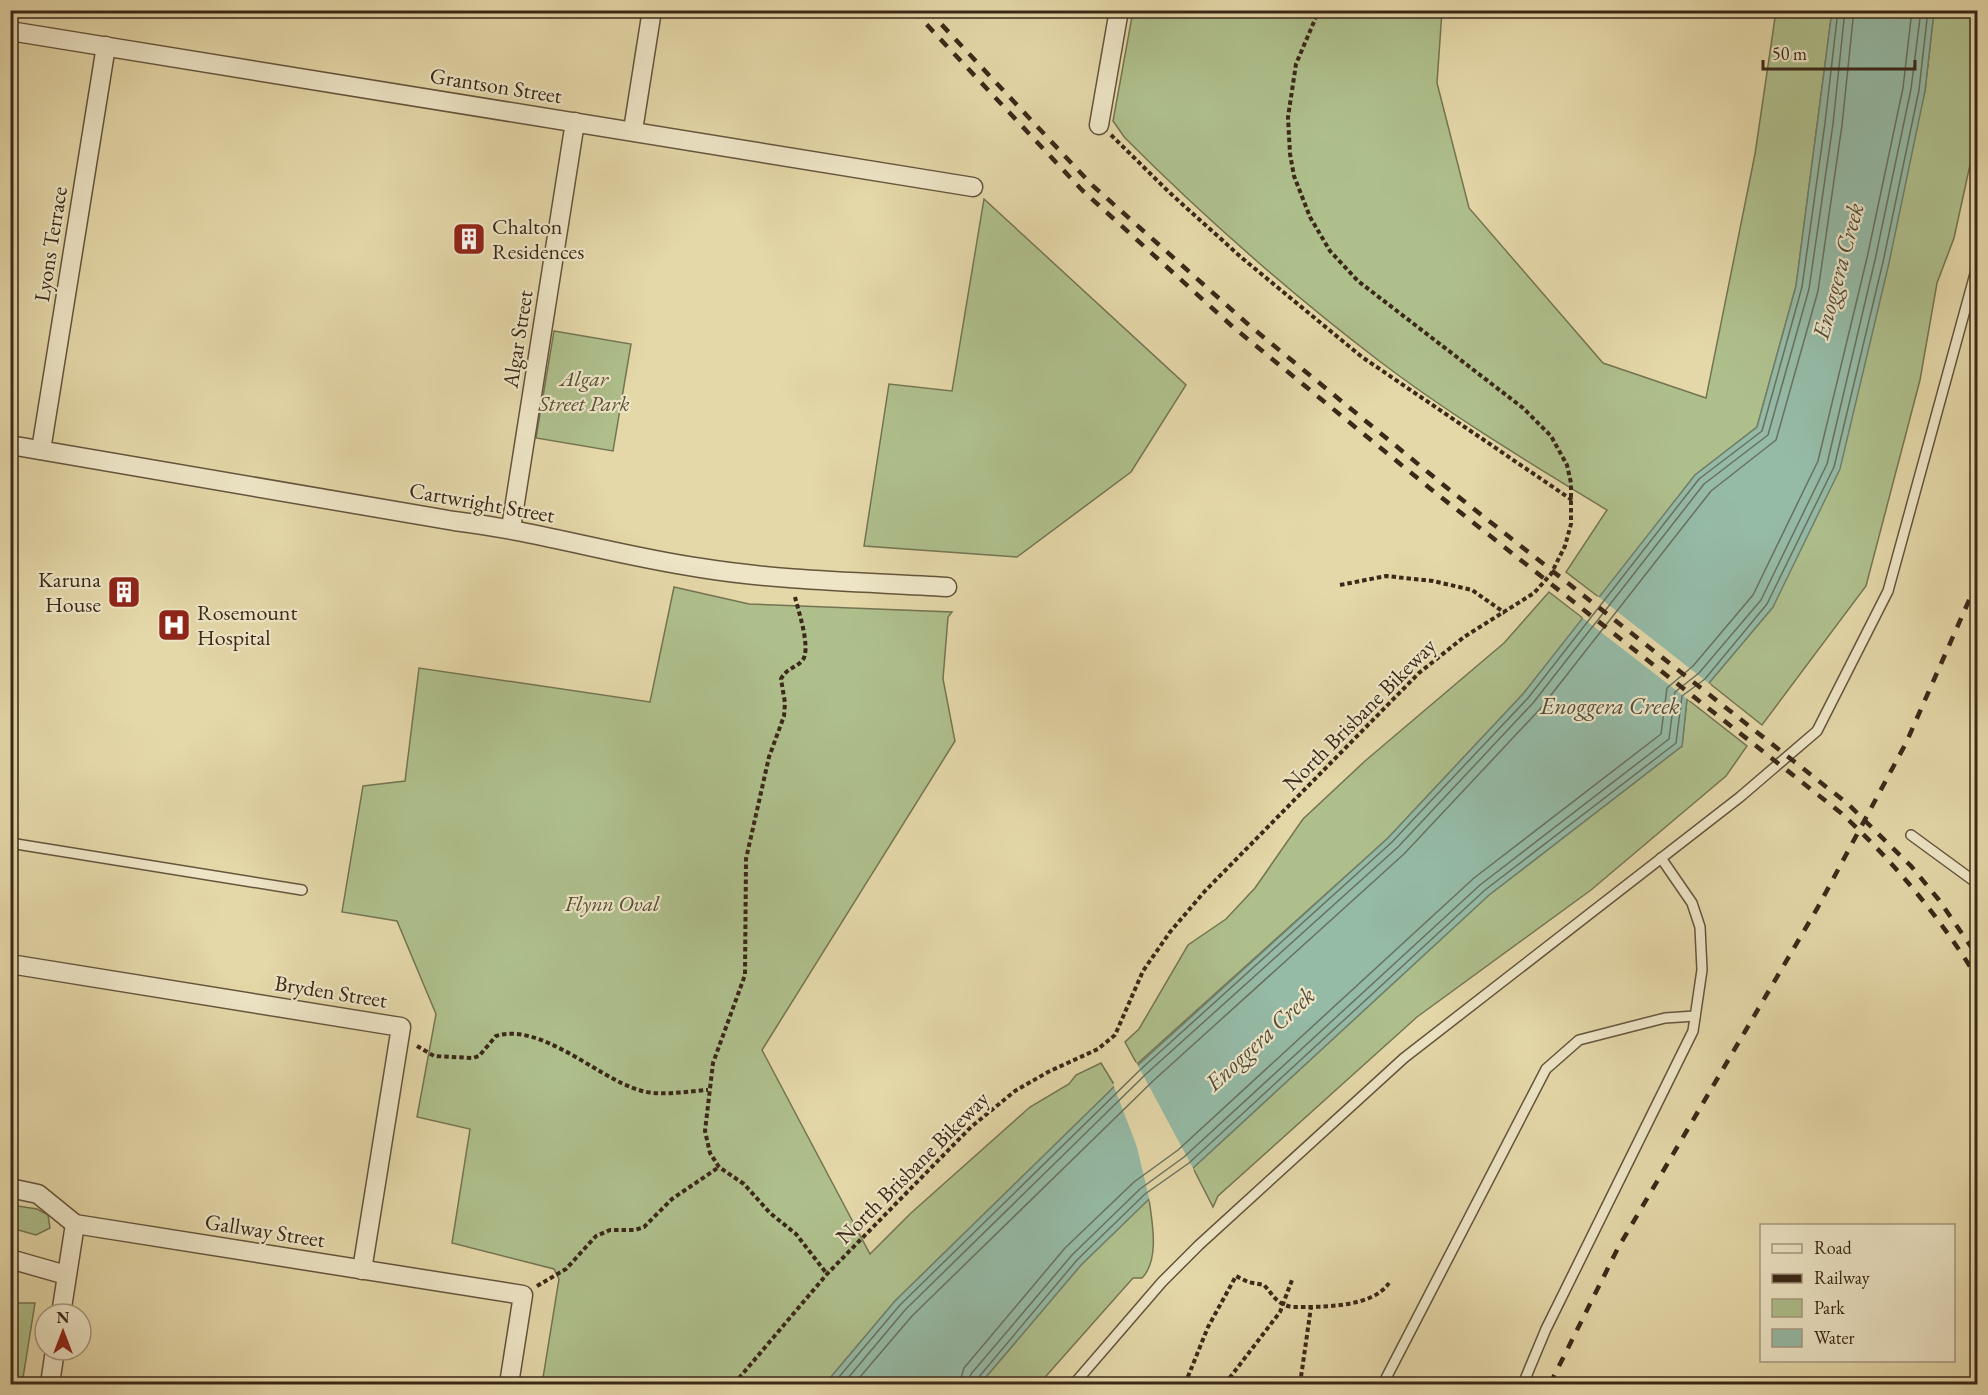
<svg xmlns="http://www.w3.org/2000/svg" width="1988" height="1395" viewBox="0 0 1988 1395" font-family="'EB Garamond',serif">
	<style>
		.green { fill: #aebf8c; stroke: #747452; stroke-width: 1.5 }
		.water { fill: #95baa6; stroke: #71806d; stroke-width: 1.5 }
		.pier { fill: #e4d7a8 }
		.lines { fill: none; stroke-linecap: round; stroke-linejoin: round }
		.shore { stroke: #68715f; stroke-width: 1.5 }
		.service-casing { stroke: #65543c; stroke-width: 12 }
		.minor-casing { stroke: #65543c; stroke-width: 21 }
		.path { stroke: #3b2818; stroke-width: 4; stroke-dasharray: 4.5 3; stroke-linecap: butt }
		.service { stroke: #ede5c6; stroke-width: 9 }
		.minor { stroke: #ede5c6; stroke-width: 18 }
		.rail { stroke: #3b2818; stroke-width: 4.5; stroke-dasharray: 10 10; stroke-linecap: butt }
		.labels { text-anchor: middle; stroke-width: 4.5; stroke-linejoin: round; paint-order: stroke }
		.street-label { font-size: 22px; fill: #3b2818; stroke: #ede5c6 }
		.poi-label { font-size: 22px; fill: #3b2818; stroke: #ede5c6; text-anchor: start }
		.park-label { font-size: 22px; font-style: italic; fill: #584e35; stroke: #ede5c6 }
		.water-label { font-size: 24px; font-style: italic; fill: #524c3c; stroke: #ede5c6 }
	</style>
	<rect width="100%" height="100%" fill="#e4d7a8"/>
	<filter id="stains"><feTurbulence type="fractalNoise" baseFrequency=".00333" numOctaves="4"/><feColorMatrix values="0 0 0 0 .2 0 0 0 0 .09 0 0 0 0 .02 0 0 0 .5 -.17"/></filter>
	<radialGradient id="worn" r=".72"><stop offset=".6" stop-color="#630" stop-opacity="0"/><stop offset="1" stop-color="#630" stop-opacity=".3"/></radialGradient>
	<g class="green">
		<path d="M1133,11H1442L1437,83L1469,208L1603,363L1706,398L1755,154L1776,11H1832L1796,286L1757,427L1695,475L1600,598L1566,572L1607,510C1530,463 1450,415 1378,360C1289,292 1204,217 1125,138L1113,121Z"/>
		<polygon points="1934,11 1977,11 1977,133 1954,238 1937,283 1920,380 1866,586 1762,725 1709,683 1773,607 1925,91"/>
		<polygon points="984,199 1186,385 1131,472 1017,557 864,546 889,384 952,391"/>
		<polygon points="554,331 631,344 613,451 536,438"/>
		<polygon points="674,587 749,604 952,612 948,617 943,679 955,741 762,1050 870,1254 911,1213 1030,1107 1069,1084 1076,1075 1101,1063 1115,1086 895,1301 825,1384 542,1384 559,1279 554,1269 452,1243 470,1129 417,1117 436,1014 397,921 342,912 363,786 405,781 419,668 650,702"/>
		<polygon points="1549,592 1584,619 1523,694 1388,838 1137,1064 1125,1042 1139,1029 1188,945 1226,919 1255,888 1303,819 1365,761 1504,643"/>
		<polygon points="1687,699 1747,746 1726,776 1591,890 1417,1017 1218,1196 1213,1207 1193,1168 1489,895 1682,746"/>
		<path d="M1149,1199C1152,1221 1160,1260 1142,1278H1133L1039,1384H980L1081,1265Z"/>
		<polygon points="11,1205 37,1209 48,1215 50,1228 36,1235 11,1228"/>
		<polygon points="11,1303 35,1303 22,1384 11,1384"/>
	</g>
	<polygon class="water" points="1832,11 1934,11 1925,91 1889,263 1840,469 1773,607 1709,683 1687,699 1682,746 1489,895 1193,1168 1149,1199 1081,1265 980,1384 825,1384 895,1301 1115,1086 1388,838 1523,694 1695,475 1757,427 1796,286"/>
	<g class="pier">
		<polygon points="1598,596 1600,598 1711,685 1690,701 1584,619 1582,617"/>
		<polygon points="1136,1062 1194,1170 1150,1202 1137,1147 1113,1084"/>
	</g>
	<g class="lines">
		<g class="shore">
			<polyline points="833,1384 900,1305 1141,1069 1392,842 1528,698 1699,479 1762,431 1802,287 1825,123 1838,10"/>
			<polyline points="843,1384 905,1310 1146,1074 1398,847 1533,703 1704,484 1768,435 1809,289 1833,124 1845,10"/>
			<polyline points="854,1384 912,1316 1153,1081 1404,854 1540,709 1711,491 1776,440 1818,291 1842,125 1854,10"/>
			<polyline points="959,1384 964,1368 1065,1248 1134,1182 1178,1150 1474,878 1661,734 1667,688 1693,666 1753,595 1818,461 1867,258 1903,88 1912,10"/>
			<polyline points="968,1384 971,1374 1072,1255 1140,1189 1184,1157 1480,885 1669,739 1675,692 1699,673 1761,600 1827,464 1875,260 1911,89 1921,10"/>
			<polyline points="976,1384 978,1378 1077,1260 1145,1194 1189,1163 1485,890 1676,743 1682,696 1705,679 1767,604 1834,467 1883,262 1919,90 1928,10"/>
		</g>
		<defs>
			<g id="service">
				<polyline points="1911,835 1978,884"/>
				<polyline points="10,843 302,890"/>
				<polyline points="1074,1384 1162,1282 1199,1245 1404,1058 1740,797 1817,731 1888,591 1978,263"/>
				<polyline points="1383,1384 1546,1069 1579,1040 1665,1018 1695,1016"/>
				<polyline points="1523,1384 1546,1329 1693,1031 1702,970 1700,927 1692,903 1661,858"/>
			</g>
			<g id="minor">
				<polyline points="10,31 973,187"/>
				<polyline points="1099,125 1119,10"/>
				<polyline points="633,130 652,10"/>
				<path d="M10,445L454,521C538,531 618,556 701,568C782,581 865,582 947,587"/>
				<polyline points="41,450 106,46"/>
				<polyline points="511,528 575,122"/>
				<polyline points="10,964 401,1027 362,1270"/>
				<polyline points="10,1188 38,1194 75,1224 523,1295 509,1384"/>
				<polyline points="10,1259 66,1275"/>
				<polyline points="61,1314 75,1224"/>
				<polyline points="50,1384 55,1350"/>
			</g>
		</defs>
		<use href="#service" class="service-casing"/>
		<use href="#minor" class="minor-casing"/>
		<g class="path">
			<polyline points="1111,135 1170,193 1242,258 1362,357 1572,500"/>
			<polyline points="1340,585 1386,576 1433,581 1472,590 1505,613"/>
			<path d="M795,597C798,610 812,650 802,661C795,668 786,669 781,679L785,703L784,716L769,757L746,859L745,975L713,1063L705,1131L710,1153L719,1167L744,1184L770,1213L796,1234L827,1274"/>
			<path d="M417,1046L434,1056L473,1058L479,1056L496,1036C541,1022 598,1078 639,1090C660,1097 687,1091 708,1090"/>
			<polyline points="537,1286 566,1269 596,1236 610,1230 635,1230 644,1227 672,1199 719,1167"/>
			<polyline points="734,1384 827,1274 971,1127 1015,1091 1048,1072 1098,1049 1115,1035 1143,971 1170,932 1205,891 1419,673 1464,637 1534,593 1551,574 1565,546 1571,524 1571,483 1567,465 1551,436 1523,408 1358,281 1330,251 1310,217 1294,176 1290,154 1288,117 1296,64 1319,10"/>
			<path d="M1185,1384L1208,1327L1236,1276L1248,1282L1264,1285C1274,1296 1277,1305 1293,1307C1321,1307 1372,1308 1389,1283"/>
			<polyline points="1225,1384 1280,1312 1292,1280"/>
			<polyline points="1300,1384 1311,1307"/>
		</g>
		<use href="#service" class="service"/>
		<use href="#minor" class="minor"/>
		<g class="rail">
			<path d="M913,10L1082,190L1233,327L1432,490L1841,813C1895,863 1939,916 1978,979"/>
			<polyline points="928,10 1092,185 1250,326 1446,487 1848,804 1911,866 1939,900 1978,957"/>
			<polyline points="1550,1384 1618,1248 1818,907 1906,743 1978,580"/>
		</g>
	</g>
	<defs>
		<symbol id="building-square" viewBox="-11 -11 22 22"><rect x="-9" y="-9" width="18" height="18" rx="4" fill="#8f2418" stroke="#ede5c6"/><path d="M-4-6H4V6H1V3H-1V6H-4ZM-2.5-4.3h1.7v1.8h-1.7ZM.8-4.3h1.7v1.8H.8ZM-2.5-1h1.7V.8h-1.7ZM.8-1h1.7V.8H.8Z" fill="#fff"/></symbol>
		<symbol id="hospital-square" viewBox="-11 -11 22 22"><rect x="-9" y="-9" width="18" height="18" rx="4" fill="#8f2418" stroke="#ede5c6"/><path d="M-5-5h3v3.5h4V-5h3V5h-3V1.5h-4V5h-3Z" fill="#fff"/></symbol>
	</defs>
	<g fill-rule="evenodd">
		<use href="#building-square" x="450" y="220" width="38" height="38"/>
		<use href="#building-square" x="105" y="573" width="38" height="38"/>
		<use href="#hospital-square" x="155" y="606" width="38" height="38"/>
	</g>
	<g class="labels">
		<g class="street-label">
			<text transform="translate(496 85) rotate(9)" y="8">Grantson Street</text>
			<text transform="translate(50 244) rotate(-81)" y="8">Lyons Terrace</text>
			<text transform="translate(517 339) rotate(-81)" y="8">Algar Street</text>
			<text transform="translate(482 502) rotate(10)" y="8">Cartwright Street</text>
			<text transform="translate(1359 714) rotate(-45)" y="8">North Brisbane Bikeway</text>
			<text transform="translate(331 991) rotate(9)" y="8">Bryden Street</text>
			<text transform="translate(912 1167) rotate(-45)" y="8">North Brisbane Bikeway</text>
			<text transform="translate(265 1230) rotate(9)" y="8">Gallway Street</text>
		</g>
		<g class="poi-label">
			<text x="492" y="234">Chalton<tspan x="492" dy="25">Residences</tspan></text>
			<text x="101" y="587" text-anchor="end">Karuna<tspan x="101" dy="25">House</tspan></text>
			<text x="197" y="620">Rosemount<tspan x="197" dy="25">Hospital</tspan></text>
		</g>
		<g class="park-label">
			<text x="584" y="386">Algar<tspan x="584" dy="25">Street Park</tspan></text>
			<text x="612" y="911">Flynn Oval</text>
		</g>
		<g class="water-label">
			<text transform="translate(1838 271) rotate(-75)" y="8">Enoggera Creek</text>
			<text x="1610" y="714">Enoggera Creek</text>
			<text transform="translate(1260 1039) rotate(-43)" y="8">Enoggera Creek</text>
		</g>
	</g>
	<rect width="1988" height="1395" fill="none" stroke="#e4d7a8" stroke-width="36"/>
	<rect x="12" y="12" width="1964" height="1371" fill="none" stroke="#3b2818" stroke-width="3"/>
	<rect x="18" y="18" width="1952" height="1359" fill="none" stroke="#3b2818" stroke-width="1.5"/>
	<rect x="1760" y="1224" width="195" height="138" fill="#ede5c6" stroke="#a69980" stroke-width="1.5"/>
	<rect x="1772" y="1244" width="30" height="9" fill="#ede5c6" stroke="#a69980" stroke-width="1.5"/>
	<text x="1814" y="1254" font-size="18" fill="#3b2818">Road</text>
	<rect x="1772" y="1274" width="30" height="9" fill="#3b2818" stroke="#a69980" stroke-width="1.5"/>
	<text x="1814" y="1284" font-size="18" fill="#3b2818">Railway</text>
	<rect x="1772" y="1299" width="30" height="18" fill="#aebf8c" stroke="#a69980" stroke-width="1.5"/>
	<text x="1814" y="1314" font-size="18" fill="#3b2818">Park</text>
	<rect x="1772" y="1329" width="30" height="18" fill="#95baa6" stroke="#a69980" stroke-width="1.5"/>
	<text x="1814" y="1344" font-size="18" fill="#3b2818">Water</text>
	<g transform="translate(63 1332)"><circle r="28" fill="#ede5c6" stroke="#a69980" stroke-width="1.5"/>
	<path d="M0-4.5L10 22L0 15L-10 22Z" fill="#8f2418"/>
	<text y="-9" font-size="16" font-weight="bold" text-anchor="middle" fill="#3b2818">N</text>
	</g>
	<path d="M1763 60v9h152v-9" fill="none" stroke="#3b2818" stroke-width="3"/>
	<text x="1772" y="60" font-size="18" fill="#3b2818" stroke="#ede5c6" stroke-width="4.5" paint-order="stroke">50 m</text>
	<rect width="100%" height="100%" filter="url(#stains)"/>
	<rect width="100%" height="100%" fill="url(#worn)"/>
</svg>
